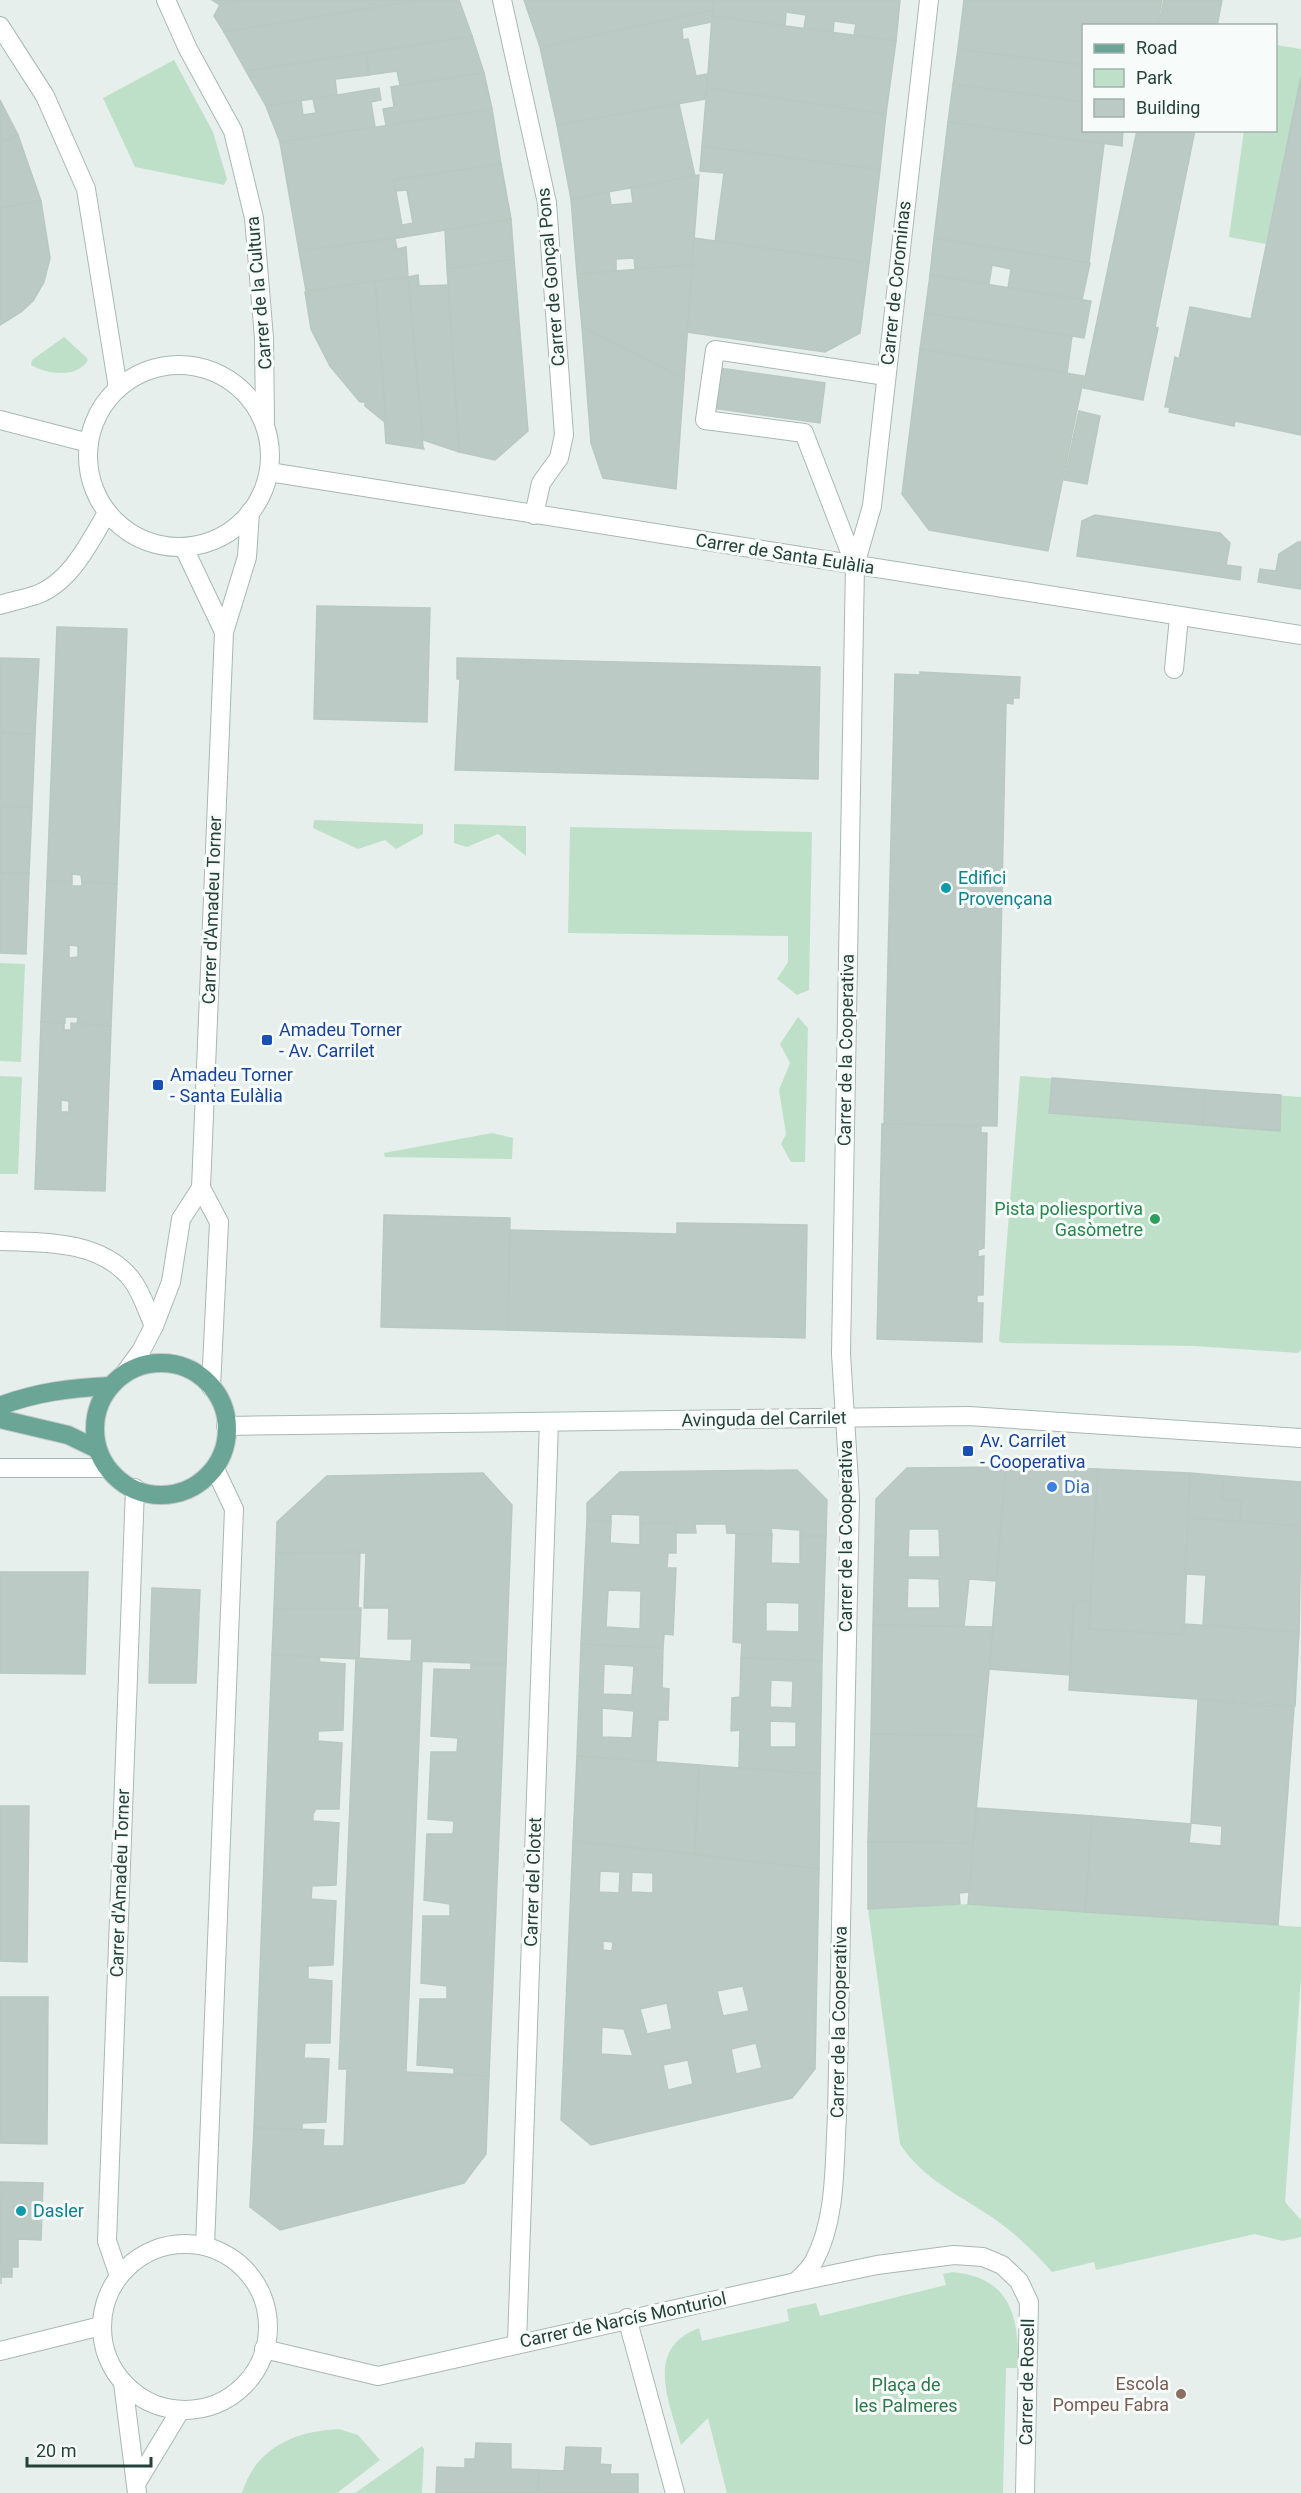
<svg xmlns="http://www.w3.org/2000/svg" width="1301" height="2493" viewBox="0 0 1301 2493" font-family="Roboto,sans-serif">
	<style>
		.green { fill: #bfe0c8 }
		.building { fill: #bbcac4; stroke: #b8c9c2; stroke-width: 1.5; fill-rule: evenodd }
		.lines { fill: none; stroke-linecap: round; stroke-linejoin: round }
		.minor-casing { stroke: #a8b8b2; stroke-width: 20 }
		.major-casing { stroke: #c2cac8; stroke-width: 20 }
		.minor { stroke: #fff; stroke-width: 18 }
		.major { stroke: #6aa596; stroke-width: 18 }
		.culture-dot { fill: #0f9aa8; stroke: #f7fbf9; stroke-width: 2 }
		.transit-dot { fill: #1a4fb4; stroke: #f7fbf9; stroke-width: 2 }
		.leisure-dot { fill: #2e9e5b; stroke: #f7fbf9; stroke-width: 2 }
		.shop-dot { fill: #3f7fe0; stroke: #f7fbf9; stroke-width: 2 }
		.education-dot { fill: #8d6e63; stroke: #f7fbf9; stroke-width: 2 }
		.labels { text-anchor: middle; stroke-width: 6; stroke-linejoin: round; paint-order: stroke }
		.street-label { font-size: 18px; fill: #24423a; stroke: #f7fbf9 }
		.culture-label { font-size: 18px; fill: #0d838f; stroke: #f7fbf9; text-anchor: start }
		.transit-label { font-size: 18px; fill: #164399; stroke: #f7fbf9; text-anchor: start }
		.leisure-label { font-size: 18px; fill: #27864d; stroke: #f7fbf9; text-anchor: end }
		.shop-label { font-size: 18px; fill: #366cbe; stroke: #f7fbf9; text-anchor: start }
		.education-label { font-size: 18px; fill: #785e54; stroke: #f7fbf9; text-anchor: end }
		.park-label { font-size: 18px; fill: #2d7a4b; stroke: #f7fbf9 }
	</style>
	<rect width="100%" height="100%" fill="#e6efeb"/>
	<g class="green">
		<polygon points="1276,45 1301,49 1301,79 1266,244 1229,237 1244,131 1276,130"/>
		<polygon points="174,60 213,132 227,179 224,185 135,167 103,98"/>
		<path d="M64,337L86,357L88,360C77,379 47,374 31,365L32,360Z"/>
		<polygon points="314,820 423,824 423,834 396,849 385,840 358,849 313,828"/>
		<polygon points="454,824 526,826 526,856 498,834 467,847 454,843"/>
		<polygon points="570,827 812,832 809,990 797,995 777,979 788,962 788,936 568,933"/>
		<polygon points="0,963 25,964 21,1062 0,1061"/>
		<polygon points="798,1017 808,1028 805,1162 791,1162 781,1144 786,1134 779,1090 790,1063 780,1044"/>
		<polygon points="0,1076 22,1077 18,1174 0,1174"/>
		<polygon points="1020,1076 1301,1097 1301,1350 1298,1353 1195,1346 1002,1343 999,1341"/>
		<polygon points="492,1133 513,1138 512,1159 385,1157 384,1153"/>
		<path d="M968,1904L1301,1927V1978L1285,2202L1301,2220V2237L1283,2241L1255,2234L1096,2270L1094,2262L1052,2272C1033,2250 1014,2232 990,2216C956,2193 923,2179 900,2144L868,1909Z"/>
		<path d="M953,2272C1012,2278 1019,2318 1018,2368H1006L1003,2493H727L708,2418L681,2445C670,2403 643,2349 699,2328L702,2341L789,2321L787,2309L816,2303L820,2316L946,2285L943,2274Z"/>
		<path d="M339,2429L358,2435L380,2460L337,2493H242C255,2448 295,2431 339,2429Z"/>
		<polygon points="422,2446 424,2449 422,2493 355,2493"/>
	</g>
	<g class="building">
		<polygon points="212,0 240,0 220,5"/>
		<polygon points="240,0 421,0 224,32 214,16 220,5"/>
		<polygon points="421,0 459,0 472,36 246,71 224,32"/>
		<polygon points="524,0 714,0 713,10 540,47"/>
		<polygon points="714,0 900,0 896,41 854,35 856,24 834,21 833,32 804,28 806,15 786,12 785,26 712,16"/>
		<polygon points="964,0 1162,0 1157,26 1084,26 1084,65 958,49"/>
		<polygon points="1164,0 1222,0 1217,26 1158,26"/>
		<polygon points="713,10 712,22 682,28 683,40 688,39 696,76 708,74 705,99 557,125 540,47"/>
		<polygon points="712,16 896,41 886,114 707,88"/>
		<polygon points="472,36 484,73 400,85 397,71 369,75 366,53"/>
		<polygon points="958,49 1084,65 1084,102 953,84"/>
		<polygon points="366,53 369,75 335,79 337,95 266,106 246,71"/>
		<polygon points="484,73 492,109 386,125 383,109 394,107 391,87"/>
		<polygon points="1301,77 1301,435 1235,421 1234,426 1169,412 1170,407 1165,407 1175,357 1179,359 1190,307 1251,319"/>
		<polygon points="953,84 1084,102 1084,130 1123,130 1122,146 948,122"/>
		<polygon points="379,88 381,100 371,102 375,127 280,142 266,106 301,100 303,115 316,113 313,99"/>
		<polygon points="707,88 886,114 880,170 702,146"/>
		<polygon points="0,100 18,135 0,143"/>
		<polygon points="679,104 695,176 571,199 557,125"/>
		<polygon points="492,109 501,164 394,180 404,237 299,251 280,142"/>
		<polygon points="948,122 1104,144 1089,263 934,238"/>
		<polygon points="1137,130 1195,130 1155,327 1158,328 1143,400 1083,388"/>
		<polygon points="18,135 41,201 0,208 0,143"/>
		<polygon points="702,146 880,170 869,263 715,241 724,173 700,171"/>
		<polygon points="501,164 511,219 404,237 402,225 413,223 407,190 396,191 394,180"/>
		<polygon points="699,175 692,265 635,269 634,258 616,259 616,271 577,274 571,199 609,192 611,205 633,203 631,188"/>
		<polygon points="41,201 50,258 44,282 33,301 21,312 0,325 0,208"/>
		<polygon points="511,219 514,259 447,269 445,230"/>
		<polygon points="395,238 397,249 406,247 408,277 306,291 299,251"/>
		<polygon points="694,238 869,263 860,333 825,352 687,332"/>
		<polygon points="934,238 1090,263 1082,300 1008,288 1011,269 992,265 989,284 930,275"/>
		<polygon points="514,259 528,431 495,460 459,452 447,269"/>
		<polygon points="692,265 684,379 582,327 577,274"/>
		<polygon points="418,275 419,286 448,285 459,452 423,440 408,277"/>
		<polygon points="930,275 1091,301 1084,338 925,313"/>
		<polygon points="408,277 423,447 424,449 386,443 375,281"/>
		<polygon points="375,281 377,304 386,423 365,406 365,402 360,402 330,366 311,329 305,292"/>
		<polygon points="925,313 1072,336 1067,373 920,349"/>
		<polygon points="582,327 684,379 676,489 603,478 591,443"/>
		<polygon points="920,349 1084,376 1048,551 929,530 902,494"/>
		<polygon points="719,368 825,383 820,423 713,408"/>
		<polygon points="1079,411 1100,416 1087,484 1064,480"/>
		<polygon points="1095,515 1220,533 1230,543 1226,565 1241,567 1240,580 1077,556 1082,521"/>
		<polygon points="1298,542 1301,542 1301,589 1258,582 1260,569 1276,571 1279,554"/>
		<polygon points="317,606 430,608 427,722 314,719"/>
		<polygon points="57,627 127,629 117,884 82,882 81,875 72,874 72,882 47,881"/>
		<polygon points="0,658 39,659 35,734 0,733"/>
		<polygon points="457,658 820,667 818,779 455,770 460,679 457,679"/>
		<polygon points="920,672 1020,677 1019,698 1013,698 1013,704 1006,703 997,1126 884,1124 895,674 920,675"/>
		<polygon points="0,733 35,734 32,808 0,806"/>
		<polygon points="0,806 32,808 29,873 0,873"/>
		<polygon points="0,873 29,873 26,954 0,953"/>
		<path d="M47,881L72,882V886H82V882L117,884L111,1026L77,1024L78,1017H65V1023L41,1022ZM69,945L78,946V957L69,958Z"/>
		<path d="M41,1022L64,1023V1030H71V1023L111,1026L105,1191L35,1189ZM61,1100L69,1101V1112H61Z"/>
		<polygon points="1052,1078 1205,1090 1203,1125 1049,1113"/>
		<polygon points="1205,1090 1281,1095 1280,1131 1203,1125"/>
		<polygon points="882,1124 981,1126 981,1133 987,1133 984,1248 978,1250 978,1257 984,1256 983,1295 977,1295 977,1303 983,1303 982,1342 877,1339"/>
		<polygon points="384,1215 510,1218 508,1330 381,1327"/>
		<polygon points="677,1223 807,1225 805,1338 508,1330 510,1230 677,1234"/>
		<path d="M1006,1467L996,1581L969,1579L964,1627L873,1625L876,1499L907,1468ZM909,1529H939L940,1557H908ZM908,1578L939,1579L940,1608H907Z"/>
		<polygon points="1006,1467 1098,1469 1090,1602 1074,1600 1070,1675 989,1669"/>
		<polygon points="1098,1469 1190,1473 1184,1635 1089,1629"/>
		<polygon points="797,1470 827,1500 826,1536 800,1536 800,1530 771,1528 772,1535 727,1533 726,1524 695,1524 696,1533 676,1533 676,1523 640,1523 640,1515 611,1514 611,1522 587,1520 587,1503 620,1472"/>
		<polygon points="483,1473 512,1505 506,1664 411,1661 412,1639 388,1639 389,1608 364,1608 366,1553 276,1553 277,1522 327,1476"/>
		<polygon points="1190,1473 1224,1476 1222,1499 1241,1501 1240,1521 1188,1518"/>
		<polygon points="1224,1476 1301,1482 1301,1526 1240,1521 1241,1501 1222,1499"/>
		<polygon points="1188,1518 1301,1526 1299,1632 1203,1625 1206,1575 1185,1574"/>
		<path d="M587,1520L611,1522L610,1543L640,1545V1523H676V1553H668L667,1568H676L673,1635L664,1634L663,1648L581,1644ZM608,1590L641,1591L640,1629L606,1627Z"/>
		<path d="M736,1534L772,1535L771,1563L800,1564V1536H826L822,1661L741,1658L742,1643L733,1642ZM766,1602L799,1603V1632L766,1631Z"/>
		<polygon points="360,1552 358,1609 274,1609 276,1553"/>
		<polygon points="0,1572 88,1572 85,1674 0,1673"/>
		<polygon points="152,1588 200,1590 196,1683 149,1683"/>
		<polygon points="1074,1600 1090,1602 1089,1629 1184,1635 1185,1624 1299,1632 1295,1706 1069,1690"/>
		<polygon points="361,1608 359,1659 272,1655 274,1609"/>
		<polygon points="873,1625 993,1627 983,1736 871,1734"/>
		<path d="M581,1644L663,1648L662,1688L669,1689L668,1720H658L656,1762L577,1756ZM604,1664L634,1666L632,1695L603,1694ZM602,1708L634,1711L632,1738L602,1737Z"/>
		<polygon points="272,1655 319,1657 320,1662 345,1664 343,1730 318,1731 318,1741 342,1743 339,1809 316,1809 313,1814 313,1821 339,1823 336,1885 312,1886 311,1899 336,1901 333,1965 308,1966 308,1979 332,1981 330,2043 305,2043 304,2058 329,2059 326,2122 302,2123 302,2130 254,2128"/>
		<polygon points="356,1658 422,1662 406,2072 489,2076 486,2154 464,2183 280,2230 250,2207 254,2128 324,2130 323,2146 344,2146 347,2069 339,2069"/>
		<path d="M741,1658L822,1661L820,1774L739,1768L740,1730L731,1731L732,1698L740,1697ZM771,1680L793,1681L792,1708L770,1707ZM770,1721L796,1722V1747H770Z"/>
		<polygon points="471,1664 506,1664 489,2076 454,2074 454,2068 417,2065 420,1999 447,1999 447,1986 421,1983 423,1916 450,1916 450,1904 424,1900 427,1834 453,1834 454,1821 428,1819 431,1752 457,1752 458,1738 431,1736 434,1669 471,1670"/>
		<polygon points="1198,1700 1294,1707 1278,1925 1085,1912 1092,1816 1191,1824 1189,1843 1221,1846 1222,1826 1191,1823"/>
		<polygon points="871,1734 983,1736 973,1843 868,1842"/>
		<polygon points="577,1756 699,1765 695,1854 573,1841"/>
		<polygon points="699,1765 820,1774 819,1869 695,1854"/>
		<polygon points="0,1806 29,1806 27,1962 0,1961"/>
		<polygon points="977,1808 1092,1816 1085,1912 968,1904"/>
		<path d="M573,1841L819,1869L815,2069L792,2098L591,2145L561,2120ZM600,1871L620,1872L619,1893L599,1892ZM632,1872L653,1873V1893L631,1892ZM603,1941L613,1942L612,1951L603,1950ZM743,1986L749,2011L723,2016L717,1991ZM667,2003L672,2029L647,2034L640,2009ZM602,2027L624,2029L633,2056L601,2054ZM756,2043L762,2068L736,2074L731,2049ZM688,2060L693,2084L668,2090L663,2065Z"/>
		<polygon points="868,1842 973,1843 969,1892 959,1893 960,1904 868,1909"/>
		<polygon points="0,1997 48,1997 47,2144 0,2143"/>
		<polygon points="0,2182 43,2183 41,2240 18,2239 18,2267 12,2267 12,2277 1,2277 1,2284"/>
		<polygon points="476,2443 511,2444 511,2469 539,2470 538,2493 436,2493 437,2467 465,2468 465,2459 475,2459"/>
		<polygon points="566,2447 601,2448 600,2464 611,2465 610,2474 638,2474 638,2493 538,2493 539,2470 564,2471"/>
	</g>
	<g class="lines">
		<defs>
			<g id="minor">
				<polyline points="166,0 188,49 233,131 254,218 264,338 265,422"/>
				<polyline points="502,0 547,203 564,435 559,458 541,483 534,515"/>
				<polyline points="0,26 45,96 86,189 118,388"/>
				<circle cx="179" cy="456" r="91"/>
				<polyline points="0,420 89,443"/>
				<polyline points="269,472 1301,635"/>
				<polyline points="184,548 224,632"/>
				<polyline points="855,565 804,433 705,420 715,350 886,376"/>
				<path d="M0,605C12,601 24,599 36,595C71,582 89,543 107,513"/>
				<polyline points="1174,669 1179,617"/>
				<path d="M0,1241C46,1242 102,1241 132,1280C142,1293 147,1311 154,1326"/>
				<polyline points="125,1373 141,1351 154,1326 171,1282 181,1219 201,1188"/>
				<polyline points="211,1387 219,1222 201,1188 224,632 247,557 250,512"/>
				<polyline points="226,1426 969,1416 1301,1438"/>
				<polyline points="0,1468 107,1468"/>
				<circle cx="185" cy="2327" r="83"/>
				<polyline points="205,2246 234,1509 215,1469"/>
				<polyline points="119,2276 107,2241 135,1488"/>
				<path d="M796,2282C802,2276 810,2269 814,2261C837,2219 834,2162 837,2116L850,1498L841,1354L855,565L872,506L929,0"/>
				<polyline points="627,2318 675,2493"/>
				<polyline points="517,2343 549,1422"/>
				<polyline points="264,2349 378,2376 796,2282 877,2265 954,2255 983,2257 1002,2265 1019,2281 1029,2302 1025,2493"/>
				<polyline points="0,2351 101,2326"/>
				<polyline points="123,2383 137,2493"/>
				<polyline points="137,2482 180,2411"/>
			</g>
			<g id="major">
				<circle cx="161" cy="1429" r="66"/>
				<path d="M0,1406C36,1392 71,1388 110,1386"/>
				<polyline points="0,1419 68,1435 97,1449"/>
			</g>
		</defs>
		<use href="#minor" class="minor-casing"/>
		<use href="#major" class="major-casing"/>
		<use href="#minor" class="minor"/>
		<use href="#major" class="major"/>
	</g>
	<g class="culture-dot">
		<circle cx="946" cy="888" r="6"/>
		<circle cx="21" cy="2211" r="6"/>
	</g>
	<g class="transit-dot">
		<rect x="261" y="1034" width="12" height="12" rx="3"/>
		<rect x="152" y="1079" width="12" height="12" rx="3"/>
		<rect x="962" y="1445" width="12" height="12" rx="3"/>
	</g>
	<circle class="leisure-dot" cx="1155" cy="1219" r="6"/>
	<circle class="shop-dot" cx="1052" cy="1487" r="6"/>
	<circle class="education-dot" cx="1181" cy="2394" r="6"/>
	<g class="labels">
		<g class="street-label">
			<text transform="translate(551 277) rotate(-95)" y="6">Carrer de Gonçal Pons</text>
			<text transform="translate(896 283) rotate(-84)" y="6">Carrer de Corominas</text>
			<text transform="translate(259 293) rotate(-95)" y="6">Carrer de la Cultura</text>
			<text transform="translate(785 554) rotate(9)" y="6">Carrer de Santa Eulàlia</text>
			<text transform="translate(212 910) rotate(-88)" y="6">Carrer d'Amadeu Torner</text>
			<text transform="translate(846 1050) rotate(-89)" y="6">Carrer de la Cooperativa</text>
			<text transform="translate(764 1419) rotate(-1)" y="6">Avinguda del Carrilet</text>
			<text transform="translate(846 1536) rotate(-90)" y="6">Carrer de la Cooperativa</text>
			<text transform="translate(533 1882) rotate(-88)" y="6">Carrer del Clotet</text>
			<text transform="translate(120 1883) rotate(-88)" y="6">Carrer d'Amadeu Torner</text>
			<text transform="translate(839 2022) rotate(-89)" y="6">Carrer de la Cooperativa</text>
			<text transform="translate(623 2320) rotate(-12)" y="6">Carrer de Narcís Monturiol</text>
			<text transform="translate(1027 2382) rotate(-89)" y="6">Carrer de Rosell</text>
		</g>
		<g class="culture-label">
			<text x="958" y="884">Edifici<tspan x="958" dy="21">Provençana</tspan></text>
			<text x="33" y="2217">Dasler</text>
		</g>
		<g class="transit-label">
			<text x="279" y="1036">Amadeu Torner<tspan x="279" dy="21">- Av. Carrilet</tspan></text>
			<text x="170" y="1081">Amadeu Torner<tspan x="170" dy="21">- Santa Eulàlia</tspan></text>
			<text x="980" y="1447">Av. Carrilet<tspan x="980" dy="21">- Cooperativa</tspan></text>
		</g>
		<g class="leisure-label">
			<text x="1143" y="1215">Pista poliesportiva<tspan x="1143" dy="21">Gasòmetre</tspan></text>
		</g>
		<g class="shop-label">
			<text x="1064" y="1493">Dia</text>
		</g>
		<g class="education-label">
			<text x="1169" y="2390">Escola<tspan x="1169" dy="21">Pompeu Fabra</tspan></text>
		</g>
		<g class="park-label">
			<text x="906" y="2391">Plaça de<tspan x="906" dy="21">les Palmeres</tspan></text>
		</g>
	</g>
	<rect x="1082" y="24" width="195" height="108" fill="#f7fbf9" stroke="#a3b1ad" stroke-width="1.5"/>
	<rect x="1094" y="44" width="30" height="9" fill="#6aa596" stroke="#a3b1ad" stroke-width="1.5"/>
	<text x="1136" y="54" font-size="18" fill="#24423a">Road</text>
	<rect x="1094" y="69" width="30" height="18" fill="#bfe0c8" stroke="#a3b1ad" stroke-width="1.5"/>
	<text x="1136" y="84" font-size="18" fill="#24423a">Park</text>
	<rect x="1094" y="99" width="30" height="18" fill="#bbcac4" stroke="#a3b1ad" stroke-width="1.5"/>
	<text x="1136" y="114" font-size="18" fill="#24423a">Building</text>
	<path d="M27 2457v9h124v-9" fill="none" stroke="#24423a" stroke-width="3"/>
	<text x="36" y="2457" font-size="18" fill="#24423a" stroke="#f7fbf9" stroke-width="4.5" paint-order="stroke">20 m</text>
</svg>
